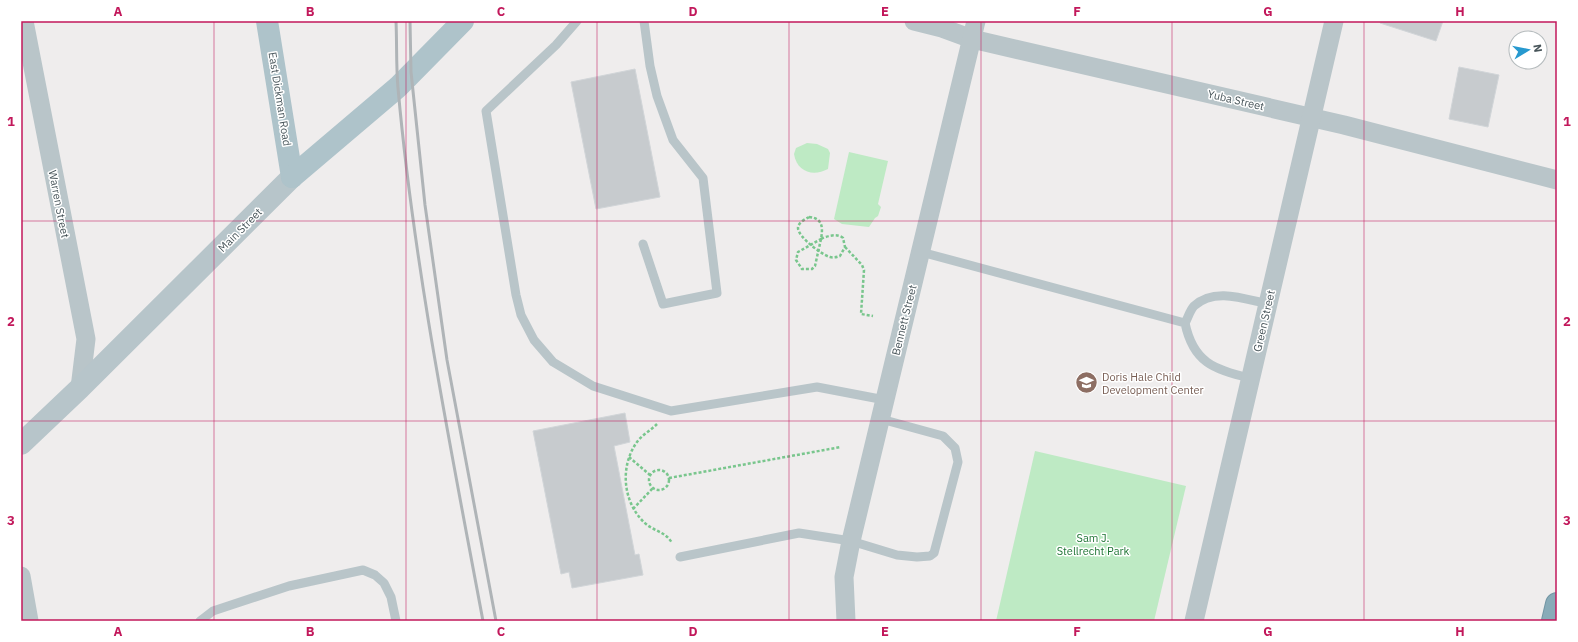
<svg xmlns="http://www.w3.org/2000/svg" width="1578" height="642" viewBox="0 0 1578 642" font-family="'IBM Plex Sans',sans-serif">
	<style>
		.green { fill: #beeac4 }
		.building { fill: #c7cbce; stroke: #d1d5d8 }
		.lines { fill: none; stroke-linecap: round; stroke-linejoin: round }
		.highway-casing { stroke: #7396a4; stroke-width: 24 }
		.path { stroke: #79c68d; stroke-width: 2.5; stroke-dasharray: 3 2; stroke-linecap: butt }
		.lane { stroke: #b9c5c9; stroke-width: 9 }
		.street { stroke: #b9c5c9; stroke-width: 19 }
		.secondary { stroke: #b7c5ca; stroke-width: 22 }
		.primary { stroke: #aec3ca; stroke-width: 22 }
		.highway { stroke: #88abb8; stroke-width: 22 }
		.rail { stroke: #afb4b7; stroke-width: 3 }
		.grid { fill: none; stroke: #c2185b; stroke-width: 1; stroke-opacity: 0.55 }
		.labels { text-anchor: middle; stroke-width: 3; stroke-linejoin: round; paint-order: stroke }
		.street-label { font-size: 11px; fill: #475459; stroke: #fff }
		.education-label { font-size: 11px; fill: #785e54; stroke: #fff; text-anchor: start }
		.park-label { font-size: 11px; fill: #1e7434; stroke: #fff }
		.neatline { fill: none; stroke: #c2185b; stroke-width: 1.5 }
		.grid-label { font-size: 13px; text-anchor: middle; font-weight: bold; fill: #c2185b }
	</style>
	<rect width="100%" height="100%" fill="#efeded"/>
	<g class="green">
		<path d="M807,143L817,144L828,149L830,153L828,169C813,177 797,172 794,154L796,148Z"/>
		<polygon points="849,152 888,161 878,204 881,207 878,216 875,218 869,227 842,224 834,219"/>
		<polygon points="1035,451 1186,486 1154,621 996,621"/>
	</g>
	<g class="building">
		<polygon points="1381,21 1443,21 1436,41 1380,23"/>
		<polygon points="1459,67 1499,75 1488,127 1449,119"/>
		<polygon points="635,69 660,197 596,209 571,82"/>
		<polygon points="625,413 630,442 614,446 635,555 639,554 643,575 572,588 569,572 561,574 533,431"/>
	</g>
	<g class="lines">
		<defs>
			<polyline id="highway" points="1553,621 1557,604"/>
		</defs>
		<use href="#highway" class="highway-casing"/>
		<g class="path">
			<path d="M809,217C823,218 823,228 821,239C827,236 837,233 843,238L845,247L840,256C837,257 834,258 830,257C822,255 798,237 798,228C798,223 805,219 809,217Z"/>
			<polygon points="821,239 815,266 812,269 802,269 796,260 798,252"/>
			<polyline points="845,247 862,265 864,270 861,314 873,316"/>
			<path d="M657,424C651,430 642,435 637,442C619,467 623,504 646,524C654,531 666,532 672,543"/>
			<polyline points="629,457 650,475"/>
			<circle cx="659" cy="480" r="10"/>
			<polyline points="669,478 841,447"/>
			<polyline points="633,509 653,488"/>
		</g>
		<g class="lane">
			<polyline points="577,21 556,45 486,111 516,295 521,315 534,340 553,362 593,386 671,411 817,387 885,400"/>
			<polyline points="643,244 663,304 717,293 703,178 673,140 657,96 650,66 644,21"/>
			<path d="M921,252L1185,323C1193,362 1214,370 1250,378"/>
			<path d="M1185,323C1188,318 1190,310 1194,306C1214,287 1245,299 1268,304"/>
			<polyline points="680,557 799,533 851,541 897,555 917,557 930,556 934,553 958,462 955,448 943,436 881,419"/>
			<polyline points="200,621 213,611 289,586 363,570 375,575 384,583 391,597 396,621"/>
		</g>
		<g class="street">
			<polyline points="24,21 86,339 80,388"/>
			<polyline points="914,21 942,28 972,39 1344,125 1557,180"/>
			<polyline points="21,576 29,621"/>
			<polyline points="846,621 844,577 851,541 976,21"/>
			<polyline points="1194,621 1334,21"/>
		</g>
		<polyline class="secondary" points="21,444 80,388 292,177"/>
		<g class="primary">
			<polyline points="267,21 292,177"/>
			<polyline points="292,177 398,87 463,21"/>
		</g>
		<use href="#highway" class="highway"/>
		<g class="rail">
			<path d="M396,21C397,43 396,66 398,88C414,267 450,444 483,621"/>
			<polyline points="410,21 411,72 425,205 447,360 496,621"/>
		</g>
	</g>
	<path class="grid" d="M214,21V621M406,21V621M597,21V621M789,21V621M981,21V621M1172,21V621M1364,21V621M21,221H1557M21,421H1557"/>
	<defs>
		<symbol id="school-disc" viewBox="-11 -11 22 22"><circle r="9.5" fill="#8d6e63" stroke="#fff"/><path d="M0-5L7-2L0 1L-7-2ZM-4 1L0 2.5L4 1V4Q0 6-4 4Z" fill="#fff"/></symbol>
	</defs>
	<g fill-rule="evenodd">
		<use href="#school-disc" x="1074" y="370" width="25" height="25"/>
	</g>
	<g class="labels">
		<g class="street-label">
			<text transform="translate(280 99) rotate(81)" y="4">East Dickman Road</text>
			<text transform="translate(1236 100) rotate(13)" y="4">Yuba Street</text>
			<text transform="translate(59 204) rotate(79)" y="4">Warren Street</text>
			<text transform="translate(240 230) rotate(-45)" y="4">Main Street</text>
			<text transform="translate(904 320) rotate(-76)" y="4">Bennett Street</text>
			<text transform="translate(1264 321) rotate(-77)" y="4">Green Street</text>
		</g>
		<g class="education-label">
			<text x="1102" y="381">Doris Hale Child<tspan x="1102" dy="13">Development Center</tspan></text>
		</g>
		<g class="park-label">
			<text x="1093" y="542">Sam J.<tspan x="1093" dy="13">Stellrecht Park</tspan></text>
		</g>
	</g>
	<rect width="1578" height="642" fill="none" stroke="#ffffff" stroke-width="44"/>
	<g transform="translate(1528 50) rotate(80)"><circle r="19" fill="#ffffff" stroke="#b5bbbd"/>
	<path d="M0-3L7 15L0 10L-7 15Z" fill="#2799cf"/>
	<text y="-6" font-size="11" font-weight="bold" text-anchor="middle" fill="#475459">N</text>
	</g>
	<rect x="22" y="22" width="1534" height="598" class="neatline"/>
	<g class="grid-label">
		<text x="118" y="16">A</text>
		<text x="310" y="16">B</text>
		<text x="501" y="16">C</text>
		<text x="693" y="16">D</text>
		<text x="885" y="16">E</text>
		<text x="1077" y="16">F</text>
		<text x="1268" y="16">G</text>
		<text x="1460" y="16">H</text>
		<text x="11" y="126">1</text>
		<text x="1567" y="126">1</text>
		<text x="11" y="326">2</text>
		<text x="1567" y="326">2</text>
		<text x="11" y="525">3</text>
		<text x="1567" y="525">3</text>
		<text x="118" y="636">A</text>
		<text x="310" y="636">B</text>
		<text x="501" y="636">C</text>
		<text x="693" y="636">D</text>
		<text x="885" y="636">E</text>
		<text x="1077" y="636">F</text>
		<text x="1268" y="636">G</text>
		<text x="1460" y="636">H</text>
	</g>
</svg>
